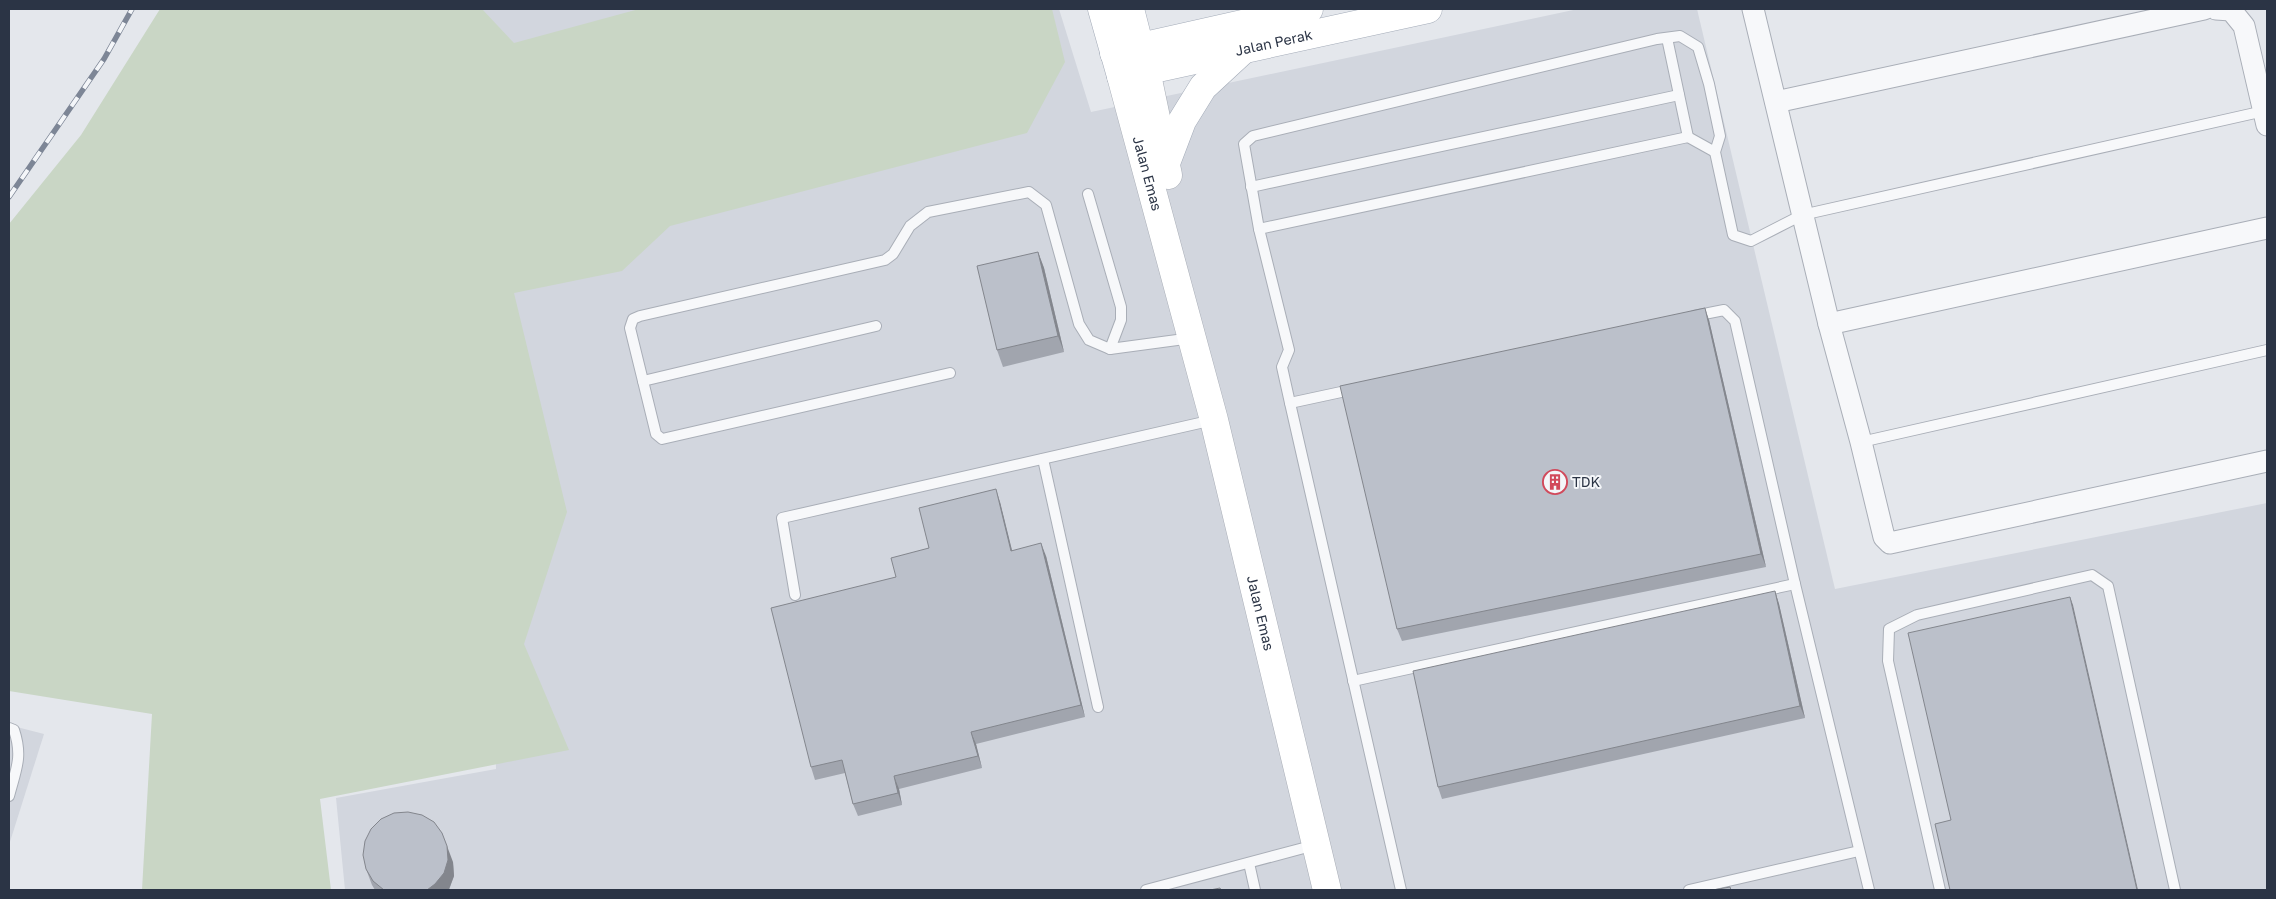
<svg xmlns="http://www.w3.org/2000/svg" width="2276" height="899" viewBox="0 0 2276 899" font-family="'Golos Text',sans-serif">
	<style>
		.built { fill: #d2d6de }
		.green { fill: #c9d6c5 }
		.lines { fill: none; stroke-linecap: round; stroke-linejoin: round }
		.service-casing { stroke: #a9aeb7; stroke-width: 12 }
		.minor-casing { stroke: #a9aeb7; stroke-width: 23 }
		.secondary-casing { stroke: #a9aeb7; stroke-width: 29 }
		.primary-casing { stroke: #a3abb8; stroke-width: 29 }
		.service { stroke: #f7f8fa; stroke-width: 10 }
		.minor { stroke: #f7f8fa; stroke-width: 21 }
		.secondary { stroke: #fff; stroke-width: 28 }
		.primary { stroke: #fff; stroke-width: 28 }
		.rail-casing { stroke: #7d8696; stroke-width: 5.5 }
		.rail { stroke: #f4f6f9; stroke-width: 4; stroke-dasharray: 11; stroke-linecap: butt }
		.wall { fill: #a1a5ae }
		.shaded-wall { fill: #83868d }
		.building { fill: #bbc0ca; stroke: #83868d }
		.labels { text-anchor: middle; stroke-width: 4; stroke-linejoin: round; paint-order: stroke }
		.street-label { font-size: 14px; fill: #2b3445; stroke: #f4f6f9 }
		.poi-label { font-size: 14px; fill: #2b3445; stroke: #f4f6f9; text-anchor: start }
	</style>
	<rect width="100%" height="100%" fill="#e4e7ec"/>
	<g class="built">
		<polygon points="453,9 1059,9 1091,112 1578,9 1697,9 1835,589 2267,503 2267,890 345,890 336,798 496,769 491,240"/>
		<polygon points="9,725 44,734 9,845"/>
	</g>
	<polygon class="green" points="160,9 482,9 514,43 639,9 1052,9 1065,62 1027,133 670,226 622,271 514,293 567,512 524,644 569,750 320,799 331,890 142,890 152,714 9,691 9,224 81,135"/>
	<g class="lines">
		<defs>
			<g id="service">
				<polyline points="1667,38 1688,137"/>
				<polyline points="1251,187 1679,95"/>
				<polyline points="1088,194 1121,307 1121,320 1110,349"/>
				<polyline points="1259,229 1688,137 1715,152"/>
				<polyline points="1694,316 1724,310 1735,321 1795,584 1869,890"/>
				<polyline points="950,373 662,439 656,434 630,328 633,319 640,316 885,260 893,254 910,226 928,212 1029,192 1046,205 1079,324 1089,340 1110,349 1192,338"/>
				<polyline points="643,381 876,326"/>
				<polyline points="1290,403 1355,389"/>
				<polyline points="1861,442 2267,350"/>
				<polyline points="1043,459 1098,707"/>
				<polyline points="795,595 782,518 1213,420"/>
				<polyline points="1353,681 1795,584"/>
				<path d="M9,728L14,730C23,757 16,769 9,796"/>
				<polyline points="1249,863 1255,890"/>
				<polyline points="1146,890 1315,845"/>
				<polyline points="1401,890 1290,403 1282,367 1289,350 1259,229 1244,144 1253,136 1657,39 1680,36 1698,47 1709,84 1720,136 1715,152 1733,235 1751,241 1802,215 2264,111"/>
				<polyline points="1689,890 1859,851"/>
				<polyline points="1940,890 1888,661 1889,629 1917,615 2092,575 2108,586 2175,890"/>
			</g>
			<g id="minor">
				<polyline points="1753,9 1829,324 1861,442 1884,537 1890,543 2267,461"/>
				<polyline points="2216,9 2231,10 2244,26 2267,125"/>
				<polyline points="1776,102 2204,9"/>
				<polyline points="1829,324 2267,228"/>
			</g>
			<g id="secondary">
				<polyline points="1146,70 1168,175"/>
				<path id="s1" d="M1121,76L1214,420L1327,890"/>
			</g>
			<g id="primary">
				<path id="s2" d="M1102,9L1121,76L1428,9"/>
				<polyline points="1130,9 1144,64"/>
				<polyline points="1114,53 1309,9"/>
				<polyline points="1166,163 1182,121 1203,87 1243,50"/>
			</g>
		</defs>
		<use href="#service" class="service-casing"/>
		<use href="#minor" class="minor-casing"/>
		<use href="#secondary" class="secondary-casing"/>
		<use href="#primary" class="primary-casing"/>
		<use href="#service" class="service"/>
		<use href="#minor" class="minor"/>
		<use href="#secondary" class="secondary"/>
		<use href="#primary" class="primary"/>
		<defs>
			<polyline id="rail" points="9,197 104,59 132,9"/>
		</defs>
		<use href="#rail" class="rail-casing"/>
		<use href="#rail" class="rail"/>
	</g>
	<g class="wall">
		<polygon points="1038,252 1044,268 1064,352 1003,367 997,350"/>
		<polygon points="1709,320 1766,567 1402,641 1397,629"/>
		<polygon points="1000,502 1012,550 1046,556 1085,717 976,744 982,768 899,789 902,805 858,816 853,804 845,773 815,780 811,767 896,577 929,548"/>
		<polygon points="1775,591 1779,604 1805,718 1442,799 1438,787"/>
		<polygon points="453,862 454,876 449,890 375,890 372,885 366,869"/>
	</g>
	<g class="shaded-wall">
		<polygon points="1038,252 1044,268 1064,352 1058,336"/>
		<polygon points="1705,308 1709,320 1766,567 1761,554"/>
		<polygon points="996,489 1000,502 1015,563 1011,551"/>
		<polygon points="1041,543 1046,556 1085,717 1081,705"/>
		<polygon points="1775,591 1779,604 1805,718 1800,706"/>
		<polygon points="2070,597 2073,605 2138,890 2137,890"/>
		<polygon points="971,732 976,744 982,768 978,756"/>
		<polygon points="894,776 899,789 902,805 898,793"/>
		<polygon points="447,846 453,862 454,876 449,889 449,890 427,890"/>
	</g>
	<g class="building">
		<polygon points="1038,252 1058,336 997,350 977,266"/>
		<polygon points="1705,308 1761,554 1397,629 1340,386"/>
		<polygon points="996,489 1011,551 1041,543 1081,705 971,732 978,756 894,776 898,793 853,804 842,760 811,767 771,608 896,577 891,558 929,548 919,508"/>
		<polygon points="1775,591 1800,706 1438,787 1413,671"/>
		<polygon points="2070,597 2137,890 1950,890 1935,824 1951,820 1908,633"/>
		<polygon points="408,812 422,815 434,822 442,833 447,846 448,860 444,873 435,884 427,890 384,890 373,881 366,869 363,855 365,841 371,829 381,819 394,813"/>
		<polygon points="1730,887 1731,890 1713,890"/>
		<polygon points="1220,888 1221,890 1210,890"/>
	</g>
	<defs>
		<symbol id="building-ring" viewBox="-11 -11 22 22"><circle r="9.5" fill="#f4f6f9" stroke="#d1495b" stroke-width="1.5"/><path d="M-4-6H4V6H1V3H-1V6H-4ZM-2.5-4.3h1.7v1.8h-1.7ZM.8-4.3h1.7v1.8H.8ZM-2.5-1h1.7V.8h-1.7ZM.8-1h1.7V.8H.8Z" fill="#d1495b"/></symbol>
	</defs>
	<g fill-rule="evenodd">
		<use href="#building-ring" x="1541" y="468" width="28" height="28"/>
	</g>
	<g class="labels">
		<g class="street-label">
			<text dy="5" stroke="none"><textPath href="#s2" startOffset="226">Jalan Perak</textPath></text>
			<text dy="5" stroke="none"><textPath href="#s1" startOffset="101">Jalan Emas</textPath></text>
			<text dy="5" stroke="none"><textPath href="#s1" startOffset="555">Jalan Emas</textPath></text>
		</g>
		<g class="poi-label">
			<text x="1572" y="487">TDK</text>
		</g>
	</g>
	<rect width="2276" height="899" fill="none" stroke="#2b3445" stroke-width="20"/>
</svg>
